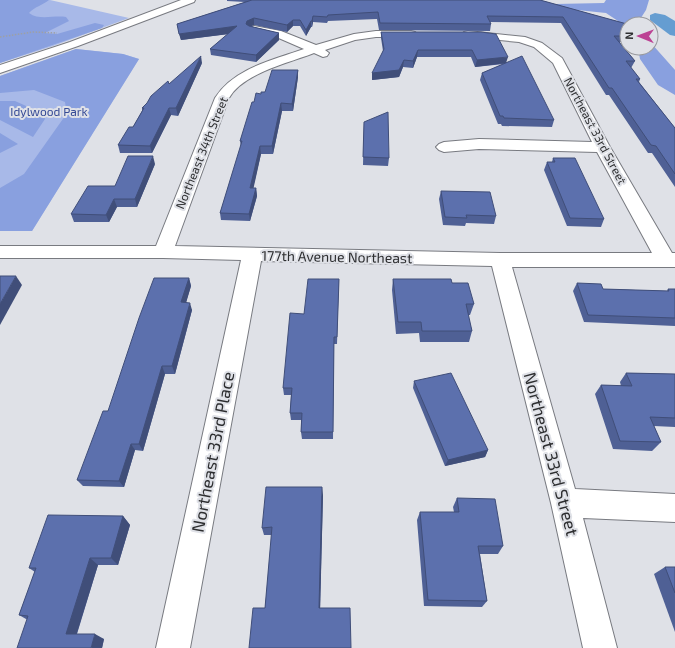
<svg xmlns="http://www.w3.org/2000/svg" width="675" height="648" viewBox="0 0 675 648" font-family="'Exo 2',sans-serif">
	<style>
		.green { fill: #a8b9e8 }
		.forest { fill: #89a0df }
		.water { fill: #659dd1 }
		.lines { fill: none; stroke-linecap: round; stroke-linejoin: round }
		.minor-casing { stroke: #787a80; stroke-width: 2 }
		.major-casing { stroke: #787a80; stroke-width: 2 }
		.path { stroke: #9ea0a4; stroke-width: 1.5; stroke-dasharray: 1.5 1.5; stroke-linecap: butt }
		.minor { fill: #fff; fill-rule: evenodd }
		.major { fill: #fff; fill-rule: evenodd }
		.wall { fill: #4f6095 }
		.shaded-wall { fill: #404e79 }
		.building { fill: #5c70ad; stroke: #404e79 }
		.labels { text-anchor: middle; stroke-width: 4; stroke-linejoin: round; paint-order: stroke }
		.far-park-label { font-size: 12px; fill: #354a96; stroke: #dfe1e7 }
		.far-street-label { font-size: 12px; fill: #2d2e30; stroke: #dfe1e7 }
		.street-label { font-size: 14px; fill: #2d2e30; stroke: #dfe1e7 }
		.near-street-label { font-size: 17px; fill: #2d2e30; stroke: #dfe1e7 }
	</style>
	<rect width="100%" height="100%" fill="#dfe1e7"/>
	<g class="green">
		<polygon points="0,0 50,0 129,18 53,46 0,63"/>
		<polygon points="76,49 123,54 139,59 32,231 0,231 0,76"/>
	</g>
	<g class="forest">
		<path d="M0,0H49C43,5 34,7 29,13C40,21 53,15 66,17L69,21L45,33L57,34L95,23L104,25L102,28L0,63Z"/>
		<polygon points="606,0 649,0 646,10 637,24 627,24 627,27 606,13 558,8 555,4 604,3"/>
		<polygon points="651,43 675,70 675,95 658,85 640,59 638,48 651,48"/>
		<polygon points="76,49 123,54 139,59 32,231 0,231 0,188 24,174 65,116 66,109 65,102 34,90 0,93 0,76"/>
		<polygon points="0,101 15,101 44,114 45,119 33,137 0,120"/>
		<polygon points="0,133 18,144 0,153"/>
	</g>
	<polygon class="water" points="655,13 665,15 675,21 675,36 670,35 650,20 650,15"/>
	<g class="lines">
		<defs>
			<path id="minor" d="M254,26L281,31L316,45L354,34L376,31H411L415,32L417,34L415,36L411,37H376L355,40L325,50L329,53L327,56L323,57L314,53C289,63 243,73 229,98L175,246L500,253H652L597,152L479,149L444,152L439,150L436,147L439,144L444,142L479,139L592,142L553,63L534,47L519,42L468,37L464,36L462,34L464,32L468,31L525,37L542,43L562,58L610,147L672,253H675V267H512L575,489L675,494V522L583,518L617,648H583L551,503L492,266L261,261L190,648H156L241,260L163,258H0V246H156L215,98C234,68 273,60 304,49L274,36L250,31L248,29Z"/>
			<polygon id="major" points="181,0 195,0 194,2 78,46 0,73 0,65 70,42"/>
		</defs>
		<use href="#minor" class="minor-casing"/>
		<use href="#major" class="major-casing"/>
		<polyline class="path" points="0,37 33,32 57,33"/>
		<use href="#minor" class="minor"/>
		<use href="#major" class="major"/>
	</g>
	<g class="wall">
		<polygon points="227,0 540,0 627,24 627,42 619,42 635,61 631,68 640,79 639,82 675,128 675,187 652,153 648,153 609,95 606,95 561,23 490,22 491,24 490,31 379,30 377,19 328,21 327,23 313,22 312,27 311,27 306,36 300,26 293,26 287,32 254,25 250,26 279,33 279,40 256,62 211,55 210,49 228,34 181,40 177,24 245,2 227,1"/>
		<polygon points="381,32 481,32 506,63 554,120 552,127 502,126 501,124 498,124 480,80 482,73 504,64 475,67 471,57 417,57 413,68 403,67 399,77 372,80 383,51 381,38"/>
		<polygon points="202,63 178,116 171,115 152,153 120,153 118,145 133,127 142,111 142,108 169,84"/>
		<polygon points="298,70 298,77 293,111 282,111 273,154 261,154 253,188 256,188 257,196 250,221 221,220 220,213 241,147 240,141 254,102 261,94 265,92"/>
		<polygon points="364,122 389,158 388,166 363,165"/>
		<polygon points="553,158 604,219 601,227 567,226 544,170 547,162 552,162"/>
		<polygon points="155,164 137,207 117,207 109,222 74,222 71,214 115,186"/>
		<polygon points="441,191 496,216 494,224 466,223 465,226 443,225 439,199"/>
		<polygon points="189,278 191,286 186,302 192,310 175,374 165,374 143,451 135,450 124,487 83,486 77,480 108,411"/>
		<polygon points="339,279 337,344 334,344 333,439 302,439 301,432 301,420 291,420 290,413 291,395 284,395 283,388 304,314"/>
		<polygon points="393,279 452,283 474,304 470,315 468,315 472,331 469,342 420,342 419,333 396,334 392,290"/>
		<polygon points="577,283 603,289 667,291 668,289 675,289 675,326 584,322 573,291"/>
		<polygon points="626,373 675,374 675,427 654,426 661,442 652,451 613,449 595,394 601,385 621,386 620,382"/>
		<polygon points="414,381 488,450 485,457 445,466 413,388"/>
		<polygon points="323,495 320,608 265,608 272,535 264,535 262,528"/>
		<polygon points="457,498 503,546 498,554 480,554 487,601 482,607 424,606 417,520 420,512 454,512 453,507"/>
		<polygon points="123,516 130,525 118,565 98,565 77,634 104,639 102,648 26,619 19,615 35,572 29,568"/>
		<polygon points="665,567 675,567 675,632 654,574"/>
	</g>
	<g class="shaded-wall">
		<polygon points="313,16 313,22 312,27 312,21"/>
		<polygon points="254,18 254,25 247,28 246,24 247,21"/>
		<polygon points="293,20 293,26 287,32 287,25"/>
		<polygon points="311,21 311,27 306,36 306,30"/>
		<polygon points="237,26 237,33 181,40 179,34"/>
		<polygon points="279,33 279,40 256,62 256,55"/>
		<polygon points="418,50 417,57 413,68 413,61"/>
		<polygon points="201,56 202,63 178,116 176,108"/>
		<polygon points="508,57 506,63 475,67 477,60"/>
		<polygon points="404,60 403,67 399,77 372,80 372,73"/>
		<polygon points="298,70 298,77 293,111 292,104"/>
		<polygon points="281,103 282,111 273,154 272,146"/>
		<polygon points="169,108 171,115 152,153 150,146"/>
		<polygon points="260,146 261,154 252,195 250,188"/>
		<polygon points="153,156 155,164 137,207 135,199"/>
		<polygon points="256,188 257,196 250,221 249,214"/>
		<polygon points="114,199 117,207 109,222 106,215"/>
		<polygon points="16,276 22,285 0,325 0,304"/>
		<polygon points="189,278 191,286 184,310 181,302"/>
		<polygon points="190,303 192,310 175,374 172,366"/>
		<polygon points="162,366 165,374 143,451 139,444"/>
		<polygon points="131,444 135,450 124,487 119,481"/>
		<polygon points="488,450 485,457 445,466 448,460"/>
		<polygon points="322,487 323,495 320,614 319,608"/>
		<polygon points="123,516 130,525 118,565 111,558"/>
		<polygon points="90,558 98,565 75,639 66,634"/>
		<polygon points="95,634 104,639 102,648 91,648"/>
	</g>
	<g class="building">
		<polygon points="252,0 540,0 627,24 627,36 614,36 635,61 626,61 640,79 636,79 675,128 675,174 656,146 651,145 612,88 609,88 563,17 487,16 491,24 380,23 378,12 328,15 327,17 313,16 312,21 311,21 306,30 300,20 293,20 287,25 254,18 247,21 246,24 249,26 279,33 256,55 210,49 237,26 179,34 177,24"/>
		<polygon points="381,32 481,32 496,34 508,57 477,60 472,50 418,50 413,61 404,60 399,70 372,73 384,49"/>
		<polygon points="201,56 176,108 169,108 150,146 118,145 129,127 133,127 144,108 142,108 147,103 151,96 168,81 169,84"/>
		<polygon points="522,56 554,120 504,118 503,116 500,116 482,73"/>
		<polygon points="272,70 298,70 292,104 281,103 272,146 260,146 250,188 256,188 249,214 220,213 242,141 240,141 252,102 254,102 256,93 261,94 261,92 265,92"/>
		<polygon points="388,112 389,158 363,157 364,122"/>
		<polygon points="128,156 153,156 135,199 114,199 106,215 71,214 88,186 115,186"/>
		<polygon points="553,158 575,158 604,219 570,218 547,162 555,162"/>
		<polygon points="441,191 490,192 496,216 466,215 467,218 445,217"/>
		<polygon points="0,276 16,276 0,304"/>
		<polygon points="154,278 189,278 181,302 190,303 172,366 162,366 139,444 131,444 119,481 77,480 103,411 108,411 139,318"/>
		<polygon points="308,279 339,279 337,337 334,337 333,432 301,432 302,413 290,413 292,388 283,388 290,313 304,314"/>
		<polygon points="393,279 451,279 452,283 468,283 474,304 466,304 472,331 422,331 421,322 398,322"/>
		<polygon points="577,283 601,284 603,289 669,291 668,289 675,289 675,318 588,315"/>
		<polygon points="451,373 488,450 448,460 414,381"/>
		<polygon points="626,373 675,374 675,418 650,417 661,442 620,441 601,385 632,386"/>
		<polygon points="266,487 322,487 319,608 350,608 351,648 249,648 253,608 265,608 272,527 262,528"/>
		<polygon points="457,498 495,499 503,546 478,546 487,601 428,600 420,512 459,512"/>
		<polygon points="48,515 123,516 111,558 90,558 66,634 95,634 91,648 17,648 28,616 19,615 36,568 29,568"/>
		<polygon points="665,567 675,567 675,593"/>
	</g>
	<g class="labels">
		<g class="far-park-label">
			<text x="49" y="116">Idylwood Park</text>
		</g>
		<g class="far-street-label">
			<text transform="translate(595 131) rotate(62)" y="4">Northeast 33rd Street</text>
			<text transform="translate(202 153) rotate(-68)" y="4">Northeast 34th Street</text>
		</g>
		<g class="street-label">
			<text transform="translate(337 257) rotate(1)" y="5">177th Avenue Northeast</text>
		</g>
		<g class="near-street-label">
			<text transform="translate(213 452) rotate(-79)" y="6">Northeast 33rd Place</text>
			<text transform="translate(551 454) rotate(75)" y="6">Northeast 33rd Street</text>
		</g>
	</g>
	<g transform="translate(639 36) rotate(271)"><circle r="19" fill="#dfe1e7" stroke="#98999e"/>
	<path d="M0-3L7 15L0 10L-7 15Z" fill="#bc4294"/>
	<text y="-6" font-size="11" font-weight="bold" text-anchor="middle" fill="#2d2e30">N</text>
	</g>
</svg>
